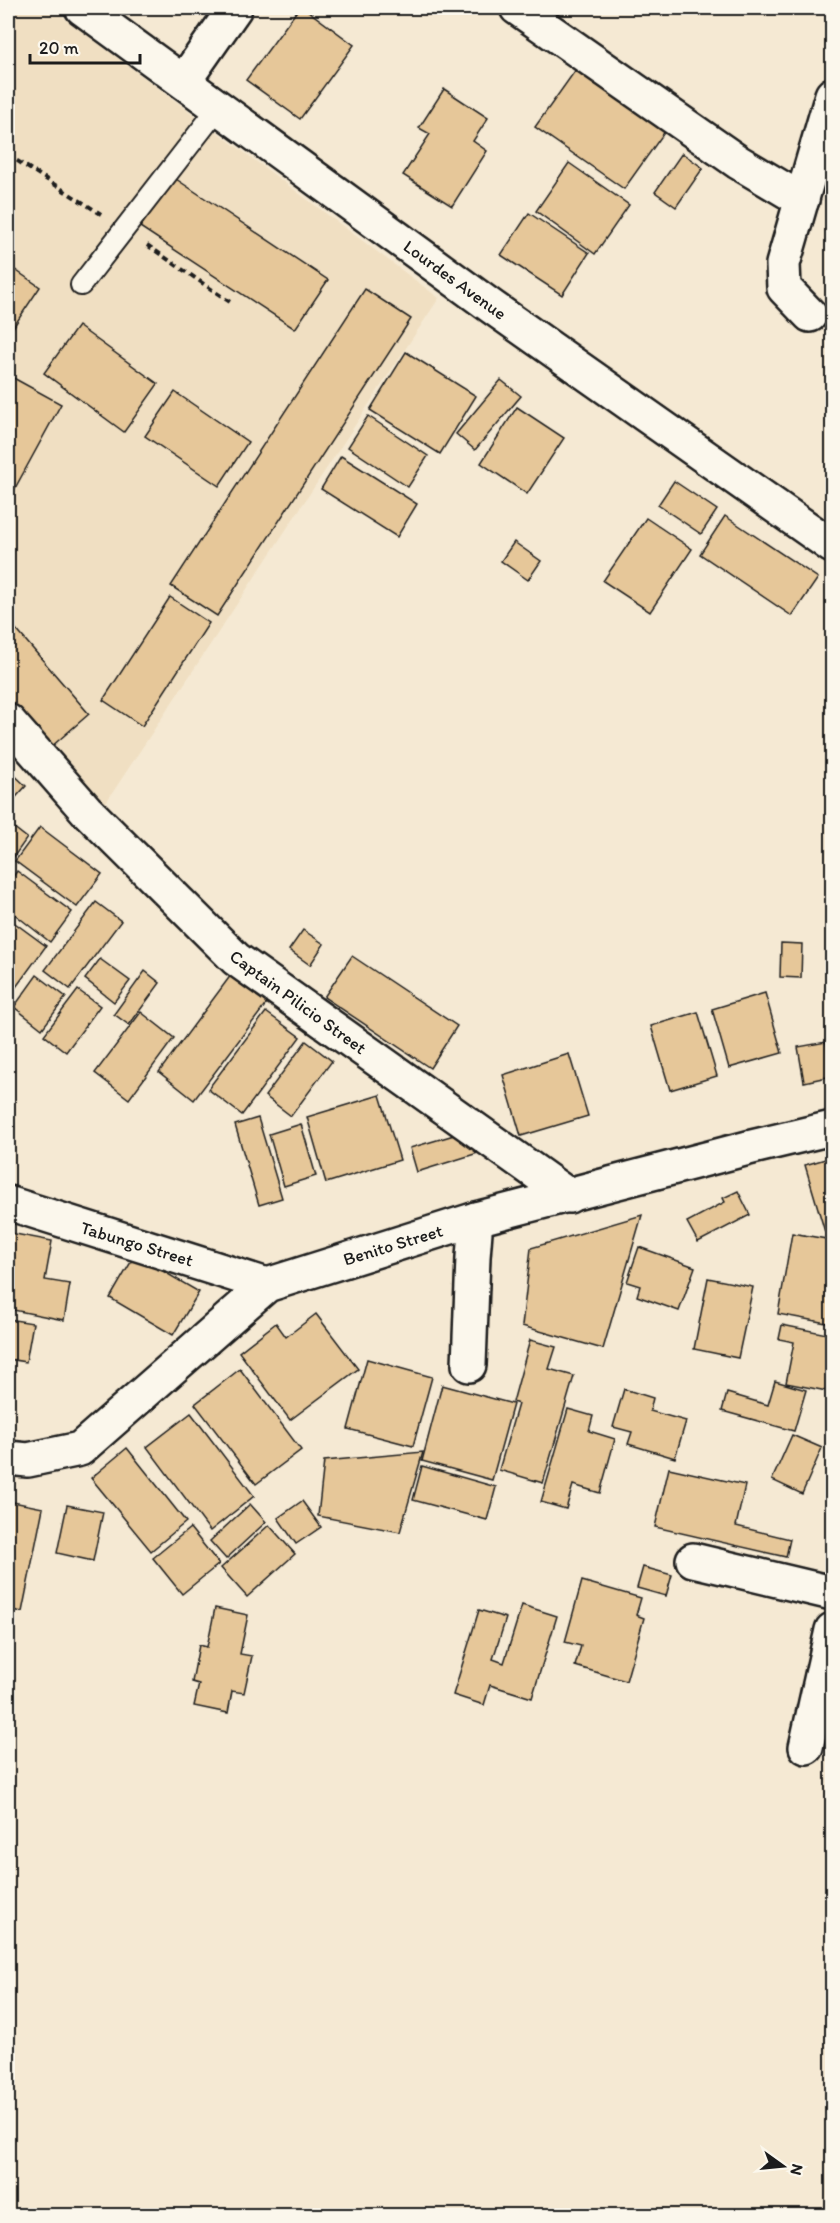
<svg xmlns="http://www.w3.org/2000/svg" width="840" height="2223" viewBox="0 0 840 2223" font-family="Itim,sans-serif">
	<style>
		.built { fill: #f0dfc2 }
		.building { fill: #e6c799; stroke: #1c1c1c; stroke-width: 1.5 }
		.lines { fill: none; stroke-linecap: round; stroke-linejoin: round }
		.lane-casing { stroke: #1c1c1c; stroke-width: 24 }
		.street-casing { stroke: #1c1c1c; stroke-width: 38 }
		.secondary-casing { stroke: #1c1c1c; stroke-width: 38 }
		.path { stroke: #1c1c1c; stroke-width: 4; stroke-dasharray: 6 4.5; stroke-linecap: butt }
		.lane { stroke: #fbf7ec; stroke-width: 20 }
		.street { stroke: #fbf7ec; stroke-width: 33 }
		.secondary { stroke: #fbf7ec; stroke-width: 33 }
		.labels { text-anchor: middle; stroke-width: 6; stroke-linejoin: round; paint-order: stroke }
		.street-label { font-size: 18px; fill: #1c1c1c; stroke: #fbf7ec }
	</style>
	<rect width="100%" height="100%" fill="#f5e9d3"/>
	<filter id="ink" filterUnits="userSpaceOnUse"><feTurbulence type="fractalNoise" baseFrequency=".0167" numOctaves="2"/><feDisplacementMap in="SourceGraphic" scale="12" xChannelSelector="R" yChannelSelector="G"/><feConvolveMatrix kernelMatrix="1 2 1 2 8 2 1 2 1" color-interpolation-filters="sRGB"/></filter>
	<g filter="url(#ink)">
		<polygon class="built" points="8,8 51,8 439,298 103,807 8,699"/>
		<g class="building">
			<polygon points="299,8 304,8 354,45 300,119 246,80"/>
			<polygon points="577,68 666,130 624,189 535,127"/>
			<polygon points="444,89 488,118 473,141 487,151 452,206 403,175 430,134 419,128"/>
			<polygon points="682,153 703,168 676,207 655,192"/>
			<polygon points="569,163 629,205 595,254 536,211"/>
			<polygon points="173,177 328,280 295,329 140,227"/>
			<polygon points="529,213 589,253 562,295 501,255"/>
			<polygon points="8,265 40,287 8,335"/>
			<polygon points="365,289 411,319 217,616 171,586"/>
			<polygon points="78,326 158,384 124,432 44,373"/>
			<polygon points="406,352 476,396 440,454 370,410"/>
			<polygon points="8,375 61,404 8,501"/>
			<polygon points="501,380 521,396 475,450 456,434"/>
			<polygon points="175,392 248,442 219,486 145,436"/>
			<polygon points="517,407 564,438 527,494 481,463"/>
			<polygon points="368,416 428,456 408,487 348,447"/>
			<polygon points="341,456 417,504 397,537 321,489"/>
			<polygon points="674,481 717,510 701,534 658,505"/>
			<polygon points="725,516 818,578 792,616 700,554"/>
			<polygon points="646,518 692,549 650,612 603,581"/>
			<polygon points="514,542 541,561 528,580 501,561"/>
			<polygon points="170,597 209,623 142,726 103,700"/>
			<polygon points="8,620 89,714 51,747 8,697"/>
			<polygon points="9,770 26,786 8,806 8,772"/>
			<polygon points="8,823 27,838 8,865"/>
			<polygon points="40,827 102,874 77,907 15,861"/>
			<polygon points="17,871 72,912 50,942 8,909 8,884"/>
			<polygon points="96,902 121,921 70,989 45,970"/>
			<polygon points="8,918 46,946 8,998"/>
			<polygon points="303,930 324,944 310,965 289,950"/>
			<polygon points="781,943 802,944 801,978 780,977"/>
			<polygon points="352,956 457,1026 430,1068 324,997"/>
			<polygon points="100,959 130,981 114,1002 85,979"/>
			<polygon points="145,971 160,983 129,1025 114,1014"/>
			<polygon points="37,975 66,997 42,1029 14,1007"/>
			<polygon points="231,975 267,1003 194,1100 159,1072"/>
			<polygon points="78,990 100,1006 66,1052 44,1035"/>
			<polygon points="765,993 782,1053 729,1068 712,1009"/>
			<polygon points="141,1012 174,1038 129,1099 95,1073"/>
			<polygon points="266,1012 300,1037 242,1115 208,1089"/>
			<polygon points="698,1012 717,1076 670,1090 651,1026"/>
			<polygon points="306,1041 332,1061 291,1116 265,1096"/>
			<polygon points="826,1042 832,1076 804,1082 798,1047"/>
			<polygon points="569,1054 588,1116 521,1136 503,1075"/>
			<polygon points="380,1095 400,1160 326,1183 307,1117"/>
			<polygon points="258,1118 282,1198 259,1205 235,1125"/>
			<polygon points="301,1124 316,1176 284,1186 269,1134"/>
			<polygon points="471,1130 478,1153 417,1172 410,1148"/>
			<polygon points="832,1157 832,1230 825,1232 805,1165"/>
			<polygon points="738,1191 750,1215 698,1242 687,1222 725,1202 723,1198"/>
			<polygon points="642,1215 603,1349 522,1326 531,1248"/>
			<polygon points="10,1233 52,1241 45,1280 70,1284 64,1320 8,1309 8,1248"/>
			<polygon points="792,1233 832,1240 832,1324 778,1314"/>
			<polygon points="639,1247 695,1267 679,1311 637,1296 640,1286 627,1282"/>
			<polygon points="135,1255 199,1292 173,1335 110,1298"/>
			<polygon points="708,1278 753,1287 738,1358 694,1349"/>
			<polygon points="316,1314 358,1369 290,1420 239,1352 276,1323 286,1337"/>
			<polygon points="8,1319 33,1323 26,1362 8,1359"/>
			<polygon points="782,1325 832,1335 832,1392 786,1383 794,1342 779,1339"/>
			<polygon points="530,1340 556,1347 549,1369 574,1376 543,1483 499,1470 518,1404 513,1402"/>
			<polygon points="367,1359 432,1377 413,1446 348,1429"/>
			<polygon points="240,1369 301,1450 256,1484 195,1404"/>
			<polygon points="775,1381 806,1390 794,1431 722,1411 727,1393 768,1405"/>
			<polygon points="442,1385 513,1404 492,1480 422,1461"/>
			<polygon points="624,1389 653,1398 650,1411 686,1421 675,1458 628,1444 632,1432 613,1427"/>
			<polygon points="568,1409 593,1416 589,1431 615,1439 600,1493 573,1485 566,1509 541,1502"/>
			<polygon points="191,1413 254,1496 210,1531 147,1447"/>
			<polygon points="792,1435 822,1448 802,1494 772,1480"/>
			<polygon points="127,1448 186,1522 151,1551 91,1478"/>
			<polygon points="423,1452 400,1532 318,1516 324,1461"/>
			<polygon points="422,1466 496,1487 487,1520 413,1500"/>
			<polygon points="669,1468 745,1485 736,1526 790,1539 786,1557 655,1527"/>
			<polygon points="8,1501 43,1508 22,1612 8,1609"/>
			<polygon points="302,1501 321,1527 296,1544 278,1518"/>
			<polygon points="250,1504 266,1522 226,1559 210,1541"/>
			<polygon points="67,1505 103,1512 93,1561 57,1553"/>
			<polygon points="269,1525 295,1554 247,1597 221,1568"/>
			<polygon points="190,1528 219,1564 182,1594 153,1558"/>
			<polygon points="643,1567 672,1575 666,1596 637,1588"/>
			<polygon points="582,1581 641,1598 636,1615 644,1618 626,1681 575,1666 581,1646 565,1642"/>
			<polygon points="522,1605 557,1616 532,1698 490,1685 484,1705 453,1695 479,1610 506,1618 493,1659 504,1663"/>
			<polygon points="215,1608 248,1615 240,1654 252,1656 244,1693 232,1691 228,1713 194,1706 199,1684 192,1682 199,1645 207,1647"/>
		</g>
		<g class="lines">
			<defs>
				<polyline id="lane" points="81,285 219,107"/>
				<g id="street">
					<polyline points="517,8 738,162 802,200"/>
					<polyline points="184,81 235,8"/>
					<polyline points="810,315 784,288 783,264 832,95"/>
					<polyline points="8,721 86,810 236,959 569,1196"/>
					<polyline points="8,1203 267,1285"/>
					<polyline points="469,1365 473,1257 476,1219"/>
					<polyline points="8,1458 28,1460 80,1449 267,1285 476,1219 752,1147 832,1128"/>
					<polyline points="693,1560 832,1593"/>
					<polyline points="806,1747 832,1630"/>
				</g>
				<polyline id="secondary" points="82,8 492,307 832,546"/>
			</defs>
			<use href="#lane" class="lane-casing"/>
			<use href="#street" class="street-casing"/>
			<use href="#secondary" class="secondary-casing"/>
			<g class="path">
				<polyline points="8,155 101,214"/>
				<polyline points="147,245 230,302"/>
			</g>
			<use href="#lane" class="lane"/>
			<use href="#street" class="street"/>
			<use href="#secondary" class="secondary"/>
		</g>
	</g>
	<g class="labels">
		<g class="street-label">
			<text transform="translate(455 280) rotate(36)" y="6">Lourdes Avenue</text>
			<text transform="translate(298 1002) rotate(36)" y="6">Captain Pilicio Street</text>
			<text transform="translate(137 1244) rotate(17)" y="6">Tabungo Street</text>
			<text transform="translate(393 1245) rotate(-17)" y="6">Benito Street</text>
		</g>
	</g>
	<rect width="840" height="2223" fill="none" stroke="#fbf7ec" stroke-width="30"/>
	<rect x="15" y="15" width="810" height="2193" fill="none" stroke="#1c1c1c" stroke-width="2" filter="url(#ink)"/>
	<g transform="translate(783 2166) rotate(105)" stroke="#fbf7ec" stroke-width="4.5" paint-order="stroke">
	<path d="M0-4.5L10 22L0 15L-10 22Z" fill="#1c1c1c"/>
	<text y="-9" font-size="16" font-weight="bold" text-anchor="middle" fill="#1c1c1c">N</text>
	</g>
	<path d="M30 54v9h110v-9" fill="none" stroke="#1c1c1c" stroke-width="3"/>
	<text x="39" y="54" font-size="18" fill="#1c1c1c" stroke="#fbf7ec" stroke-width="4.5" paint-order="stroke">20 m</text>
</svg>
